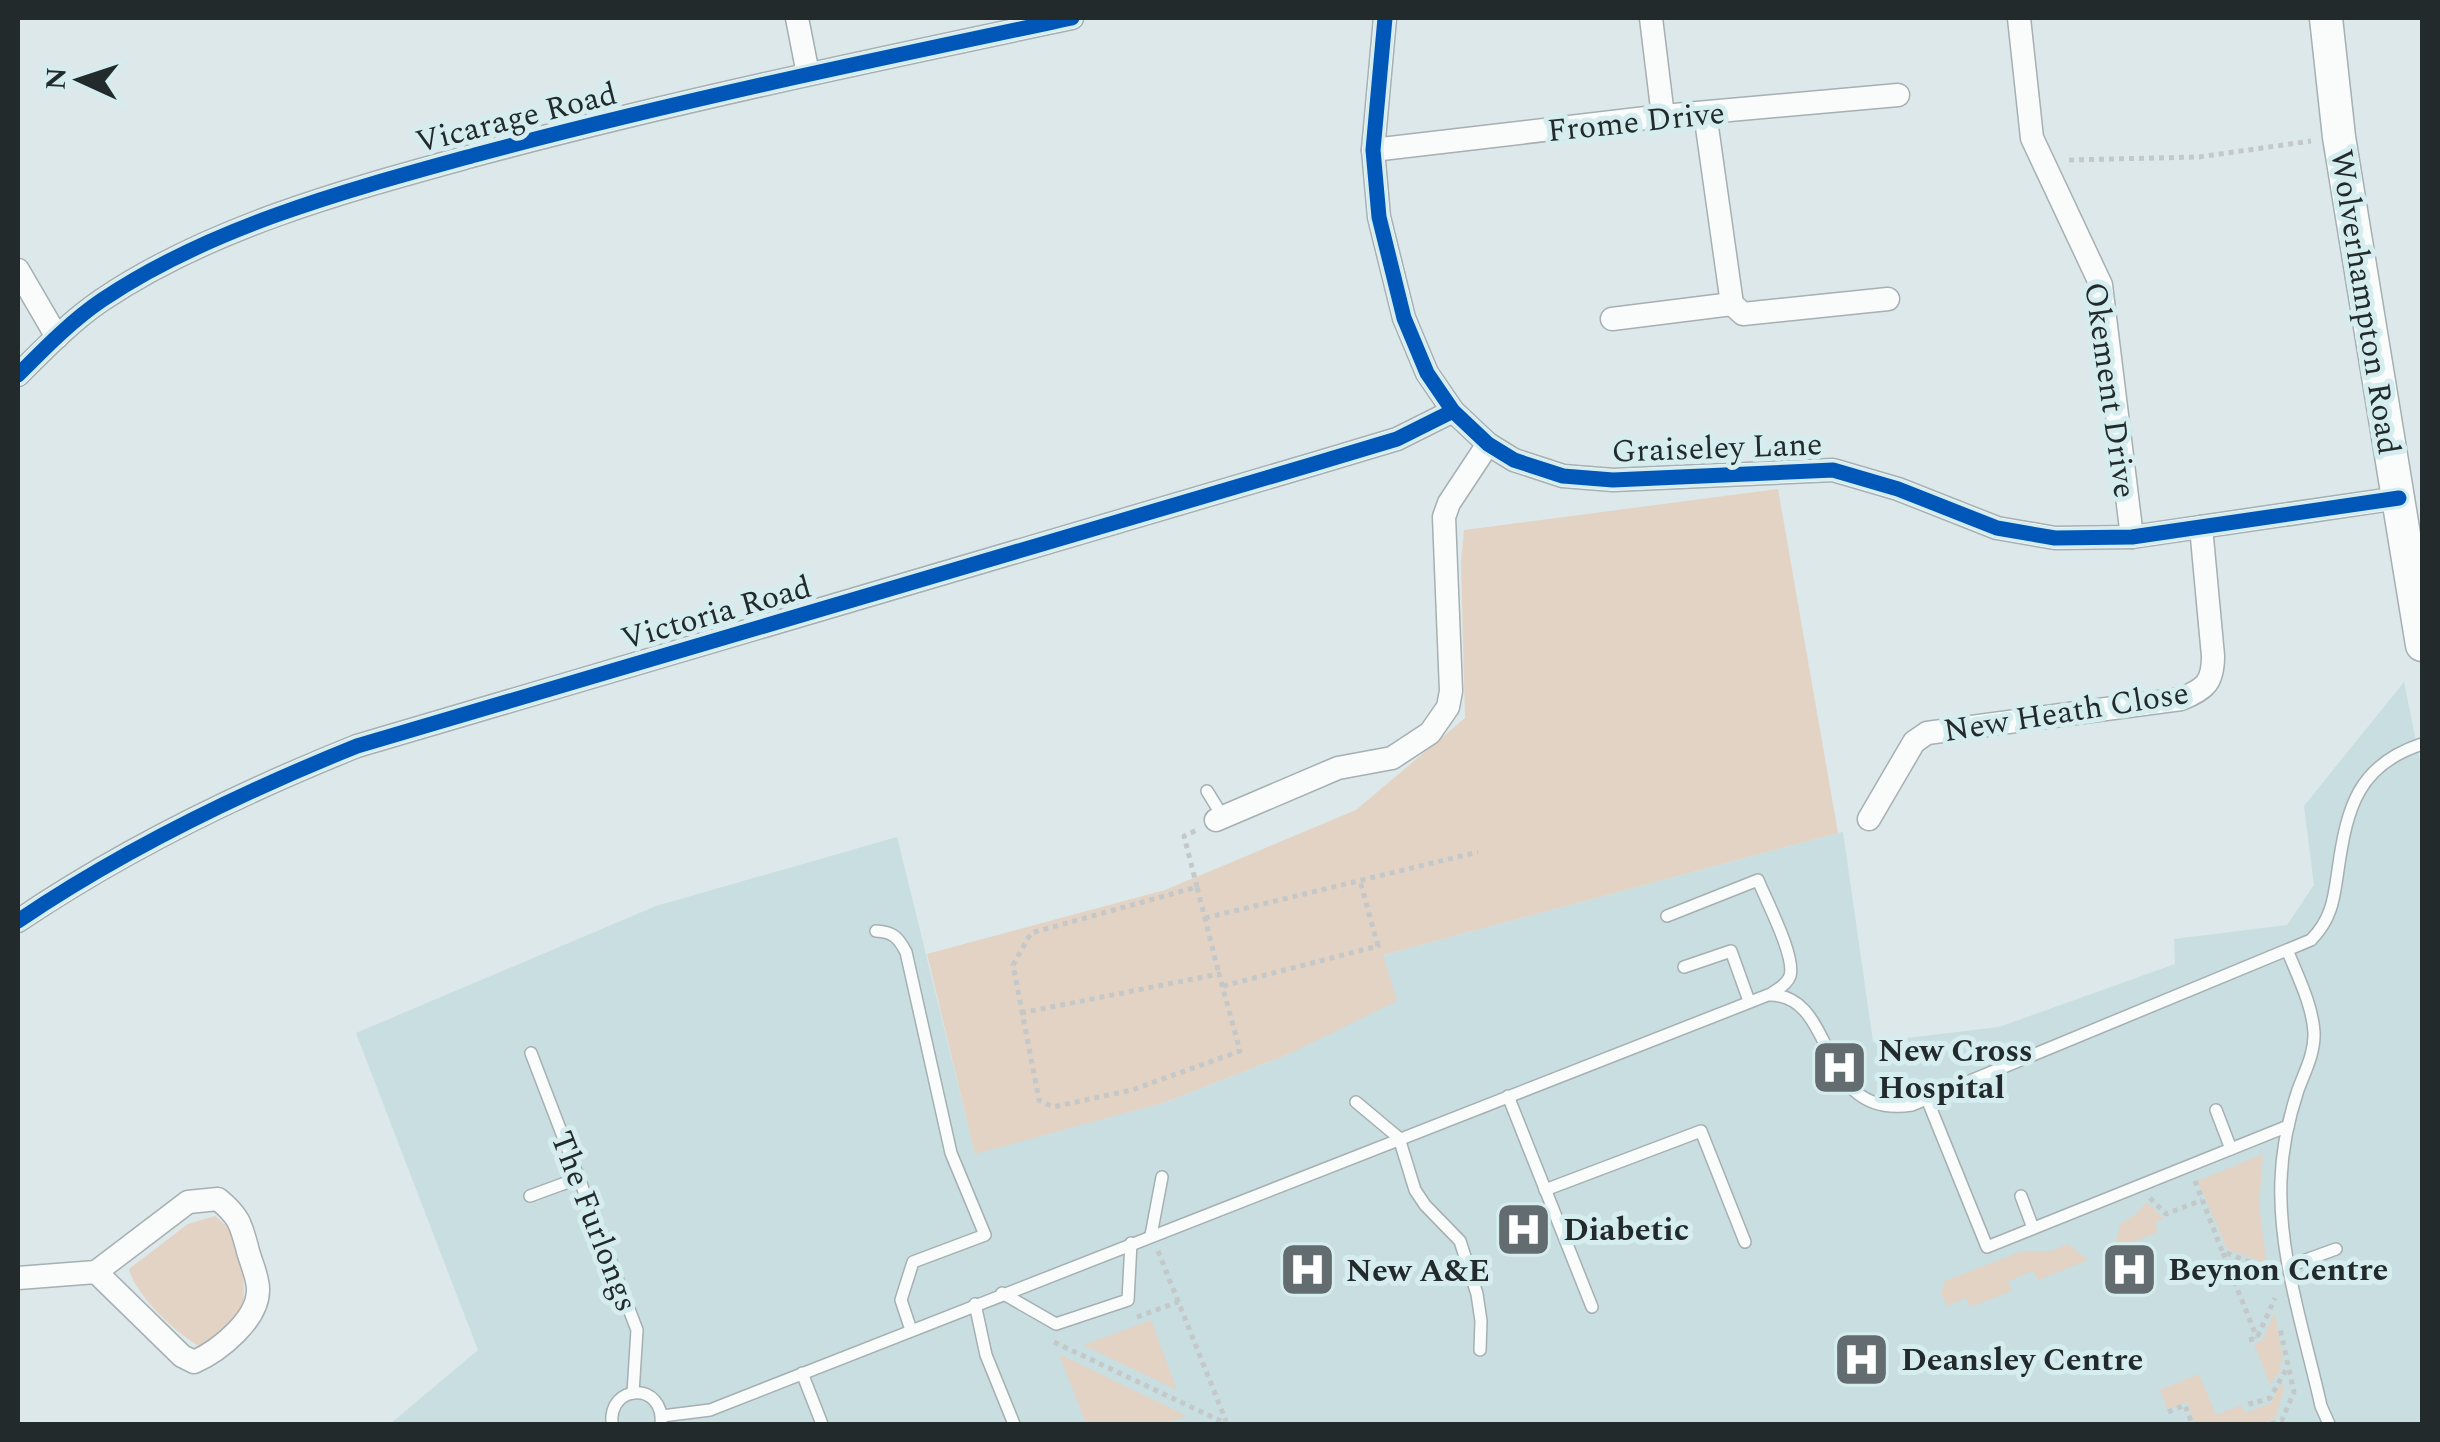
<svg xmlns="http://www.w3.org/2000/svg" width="2440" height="1442" viewBox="0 0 2440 1442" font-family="Spectral,serif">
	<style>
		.built { fill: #c8dee1 }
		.green { fill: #e3d3c4 }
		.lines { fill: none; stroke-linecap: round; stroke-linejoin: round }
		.lane-casing { stroke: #a6afb1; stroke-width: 14 }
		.street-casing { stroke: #a6afb1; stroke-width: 25 }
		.secondary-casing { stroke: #a6afb1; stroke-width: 35 }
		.path { stroke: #c4c8c8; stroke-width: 5; stroke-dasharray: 5 5; stroke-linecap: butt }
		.lane { stroke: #fafcfc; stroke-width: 11 }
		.street { stroke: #fafcfc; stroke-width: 22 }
		.secondary { stroke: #fafcfc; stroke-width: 32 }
		.cycleway-casing { stroke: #d6edf0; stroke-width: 21 }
		.cycleway { stroke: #0057b8; stroke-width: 15 }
		.labels { text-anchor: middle; stroke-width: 10; stroke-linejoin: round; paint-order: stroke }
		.street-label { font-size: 32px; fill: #222a2c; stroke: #d6edf0 }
		.poi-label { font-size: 32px; font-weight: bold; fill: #222a2c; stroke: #d6edf0; text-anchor: start }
	</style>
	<rect width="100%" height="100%" fill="#dce8ea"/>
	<polygon class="built" points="2404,682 2422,771 2422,1424 390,1424 478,1350 356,1033 656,906 897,837 975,1153 1166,1102 1291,1053 1383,955 1838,833 1843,832 1873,1042 1999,1027 2175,964 2174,939 2287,925 2314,885 2304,806"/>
	<g class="green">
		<polygon points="1778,489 1838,833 1383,955 1397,1001 1291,1053 1166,1102 975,1154 927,954 1165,890 1356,810 1465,718 1461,562 1464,530"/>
		<polygon points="2263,1154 2259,1206 2267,1264 2227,1249 2198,1181"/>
		<polygon points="2147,1202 2164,1219 2155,1223 2158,1232 2114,1250 2120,1224 2135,1215"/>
		<path d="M215,1216L231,1230L243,1260L244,1303L231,1323L200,1347C177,1334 135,1295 129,1269L188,1224Z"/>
		<polygon points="2068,1244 2088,1260 2038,1280 2033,1271 2008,1281 2012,1291 1970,1307 1966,1298 1947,1306 1941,1293 1945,1281 2022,1251 2050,1251"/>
		<polygon points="2275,1312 2283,1361 2279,1362 2281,1370 2270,1385 2254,1344 2262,1341"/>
		<polygon points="1151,1320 1177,1390 1083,1345"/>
		<polygon points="1059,1354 1187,1416 1163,1424 1086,1424"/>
		<polygon points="2199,1374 2216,1415 2241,1405 2245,1413 2271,1403 2282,1382 2284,1389 2275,1419 2259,1424 2195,1424 2187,1402 2167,1409 2160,1390"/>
	</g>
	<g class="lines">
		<defs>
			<g id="lane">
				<polyline points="1207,791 1223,817"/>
				<path d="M1667,916L1758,880C1766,900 1796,957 1790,976C1787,984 1779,989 1772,993"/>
				<path d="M876,931C893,932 898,937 906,952L951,1153L985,1235L913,1262L901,1300L911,1330"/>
				<path d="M2288,952C2298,977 2312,1004 2314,1032C2315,1053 2305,1071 2298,1090C2288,1120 2282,1150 2281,1180C2278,1256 2305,1333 2321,1406L2329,1424"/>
				<polyline points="1684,967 1731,951 1749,1001"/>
				<polyline points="531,1053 637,1330 633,1393"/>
				<polyline points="1508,1096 1592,1307"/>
				<polyline points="1927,1099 1987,1247 2288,1126"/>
				<polyline points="1356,1102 1399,1138 1415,1190 1425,1205 1460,1241 1477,1294 1481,1321 1480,1350"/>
				<polyline points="2216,1110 2231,1149"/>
				<polyline points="1545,1190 1701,1131 1745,1242"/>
				<polyline points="530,1196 579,1178"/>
				<polyline points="2021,1196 2033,1228"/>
				<polyline points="1151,1235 1162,1177"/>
				<polyline points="2289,1266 2336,1249"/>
				<polyline points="1002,1293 1056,1324 1128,1300 1131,1243"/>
				<polyline points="975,1304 986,1355 1014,1424"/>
				<polyline points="802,1373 822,1424"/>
				<path d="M662,1416L710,1410L1768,995C1840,993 1814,1120 1912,1105L2311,940C2332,919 2334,898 2338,870C2347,807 2358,765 2422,744"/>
				<path d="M612,1424C608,1383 665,1382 661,1424"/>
			</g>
			<g id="street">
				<polyline points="797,18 808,74"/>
				<polyline points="1385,18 1373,150 1379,217 1404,318 1427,373 1453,411 1488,444 1514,460 1563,476 1613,480 1833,470 1898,489 1997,528 2055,538 2132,537 2399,498"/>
				<polyline points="1651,18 1663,116"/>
				<polyline points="2019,18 2032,138 2101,285 2132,537"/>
				<polyline points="1705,113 1732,304 1743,314 1888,299"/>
				<polyline points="1373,150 1663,116 1898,95"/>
				<polyline points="18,270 57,337"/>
				<polyline points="1612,319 1732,304"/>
				<path d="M18,375C44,349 71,321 102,300C212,226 348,190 475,155C672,102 873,60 1072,18"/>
				<path d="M1869,819L1914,742L1927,733L2181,699C2205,689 2213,683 2213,656L2201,527"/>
				<polyline points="1216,820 1338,768 1392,758 1430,733 1448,707 1451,691 1444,517 1449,503 1488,444"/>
				<path d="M18,921C123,850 240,793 357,746L1317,463L1397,439L1453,411"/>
				<path d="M18,1278L96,1272L188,1202L218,1199C240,1217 241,1225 248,1251C251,1263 258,1277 258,1289C259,1319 219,1351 194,1362L182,1356L96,1272"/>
			</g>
			<polyline id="secondary" points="2326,18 2339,137 2422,645"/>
		</defs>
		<use href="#lane" class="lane-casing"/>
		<use href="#street" class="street-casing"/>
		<use href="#secondary" class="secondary-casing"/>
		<g class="path">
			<polyline points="2069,160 2199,157 2311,141"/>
			<polyline points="1197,887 1184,836 1197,830"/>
			<polyline points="1205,918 1478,852"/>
			<polyline points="1223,986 1378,946 1360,881"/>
			<polyline points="1021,1013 1219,974 1240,1051 1132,1090 1053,1107 1039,1100 1013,965 1031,933 1197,887 1219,974"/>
			<polyline points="2195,1181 2222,1251 2272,1271"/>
			<polyline points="2150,1198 2166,1214 2202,1200"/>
			<polyline points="1158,1251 1226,1421"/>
			<polyline points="2223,1253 2257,1338"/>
			<polyline points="1137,1317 1178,1302"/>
			<polyline points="2249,1340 2257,1338 2275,1298"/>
			<polyline points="1054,1342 1227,1424"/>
			<polyline points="2250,1401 2251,1404 2270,1398 2287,1368"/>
			<polyline points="2168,1412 2185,1405 2192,1424"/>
			<polyline points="2271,1424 2282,1420 2294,1392 2280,1329"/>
		</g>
		<use href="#lane" class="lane"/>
		<use href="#street" class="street"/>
		<use href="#secondary" class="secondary"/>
		<defs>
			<g id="cycleway">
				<polyline points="1385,18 1373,150 1379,217 1404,318 1427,373 1453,411 1488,444 1514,460 1563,476 1613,480 1833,470 1898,489 1997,528 2055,538 2132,537 2399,498"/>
				<path d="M18,375C44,349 71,321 102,300C212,226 348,190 475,155C672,102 873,60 1072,18"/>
				<path d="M18,921C123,850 240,793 357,746L1317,463L1397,439L1453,411"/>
			</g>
		</defs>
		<use href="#cycleway" class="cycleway-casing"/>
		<use href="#cycleway" class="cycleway"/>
	</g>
	<defs>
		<symbol id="hospital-square" viewBox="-11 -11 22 22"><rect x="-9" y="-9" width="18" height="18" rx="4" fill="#636c6e" stroke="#d6edf0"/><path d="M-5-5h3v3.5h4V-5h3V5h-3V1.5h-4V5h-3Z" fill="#fff"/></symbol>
	</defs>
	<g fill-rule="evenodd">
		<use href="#hospital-square" x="1808" y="1036" width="63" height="63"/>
		<use href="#hospital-square" x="1492" y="1198" width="63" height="63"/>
		<use href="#hospital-square" x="2098" y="1238" width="63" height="63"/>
		<use href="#hospital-square" x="1276" y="1238" width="63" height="63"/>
		<use href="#hospital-square" x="1830" y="1328" width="63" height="63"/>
	</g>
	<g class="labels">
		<g class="street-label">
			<text transform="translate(516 117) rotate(-14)" y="11">Vicarage Road</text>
			<text transform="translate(1636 121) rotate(-6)" y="11">Frome Drive</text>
			<text transform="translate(2366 302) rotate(81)" y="11">Wolverhampton Road</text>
			<text transform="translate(2111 390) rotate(82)" y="11">Okement Drive</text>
			<text transform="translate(1717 447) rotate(-2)" y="11">Graiseley Lane</text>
			<text transform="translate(716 612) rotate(-16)" y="11">Victoria Road</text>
			<text transform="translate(2066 711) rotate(-9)" y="11">New Heath Close</text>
			<text transform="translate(595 1221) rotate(69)" y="11">The Furlongs</text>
		</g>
		<g class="poi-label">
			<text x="1878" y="1061">New Cross<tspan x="1878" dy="37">Hospital</tspan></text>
			<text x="1563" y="1240">Diabetic</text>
			<text x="2168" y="1280">Beynon Centre</text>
			<text x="1346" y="1281">New A&amp;E</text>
			<text x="1901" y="1370">Deansley Centre</text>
		</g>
	</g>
	<rect width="2440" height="1442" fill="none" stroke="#222a2c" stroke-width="40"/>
	<g transform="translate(80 80) rotate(273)" stroke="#d6edf0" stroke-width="8" paint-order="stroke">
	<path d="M0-8L18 38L0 25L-18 38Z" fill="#222a2c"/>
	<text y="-15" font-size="28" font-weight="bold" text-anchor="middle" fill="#222a2c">N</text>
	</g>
</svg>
